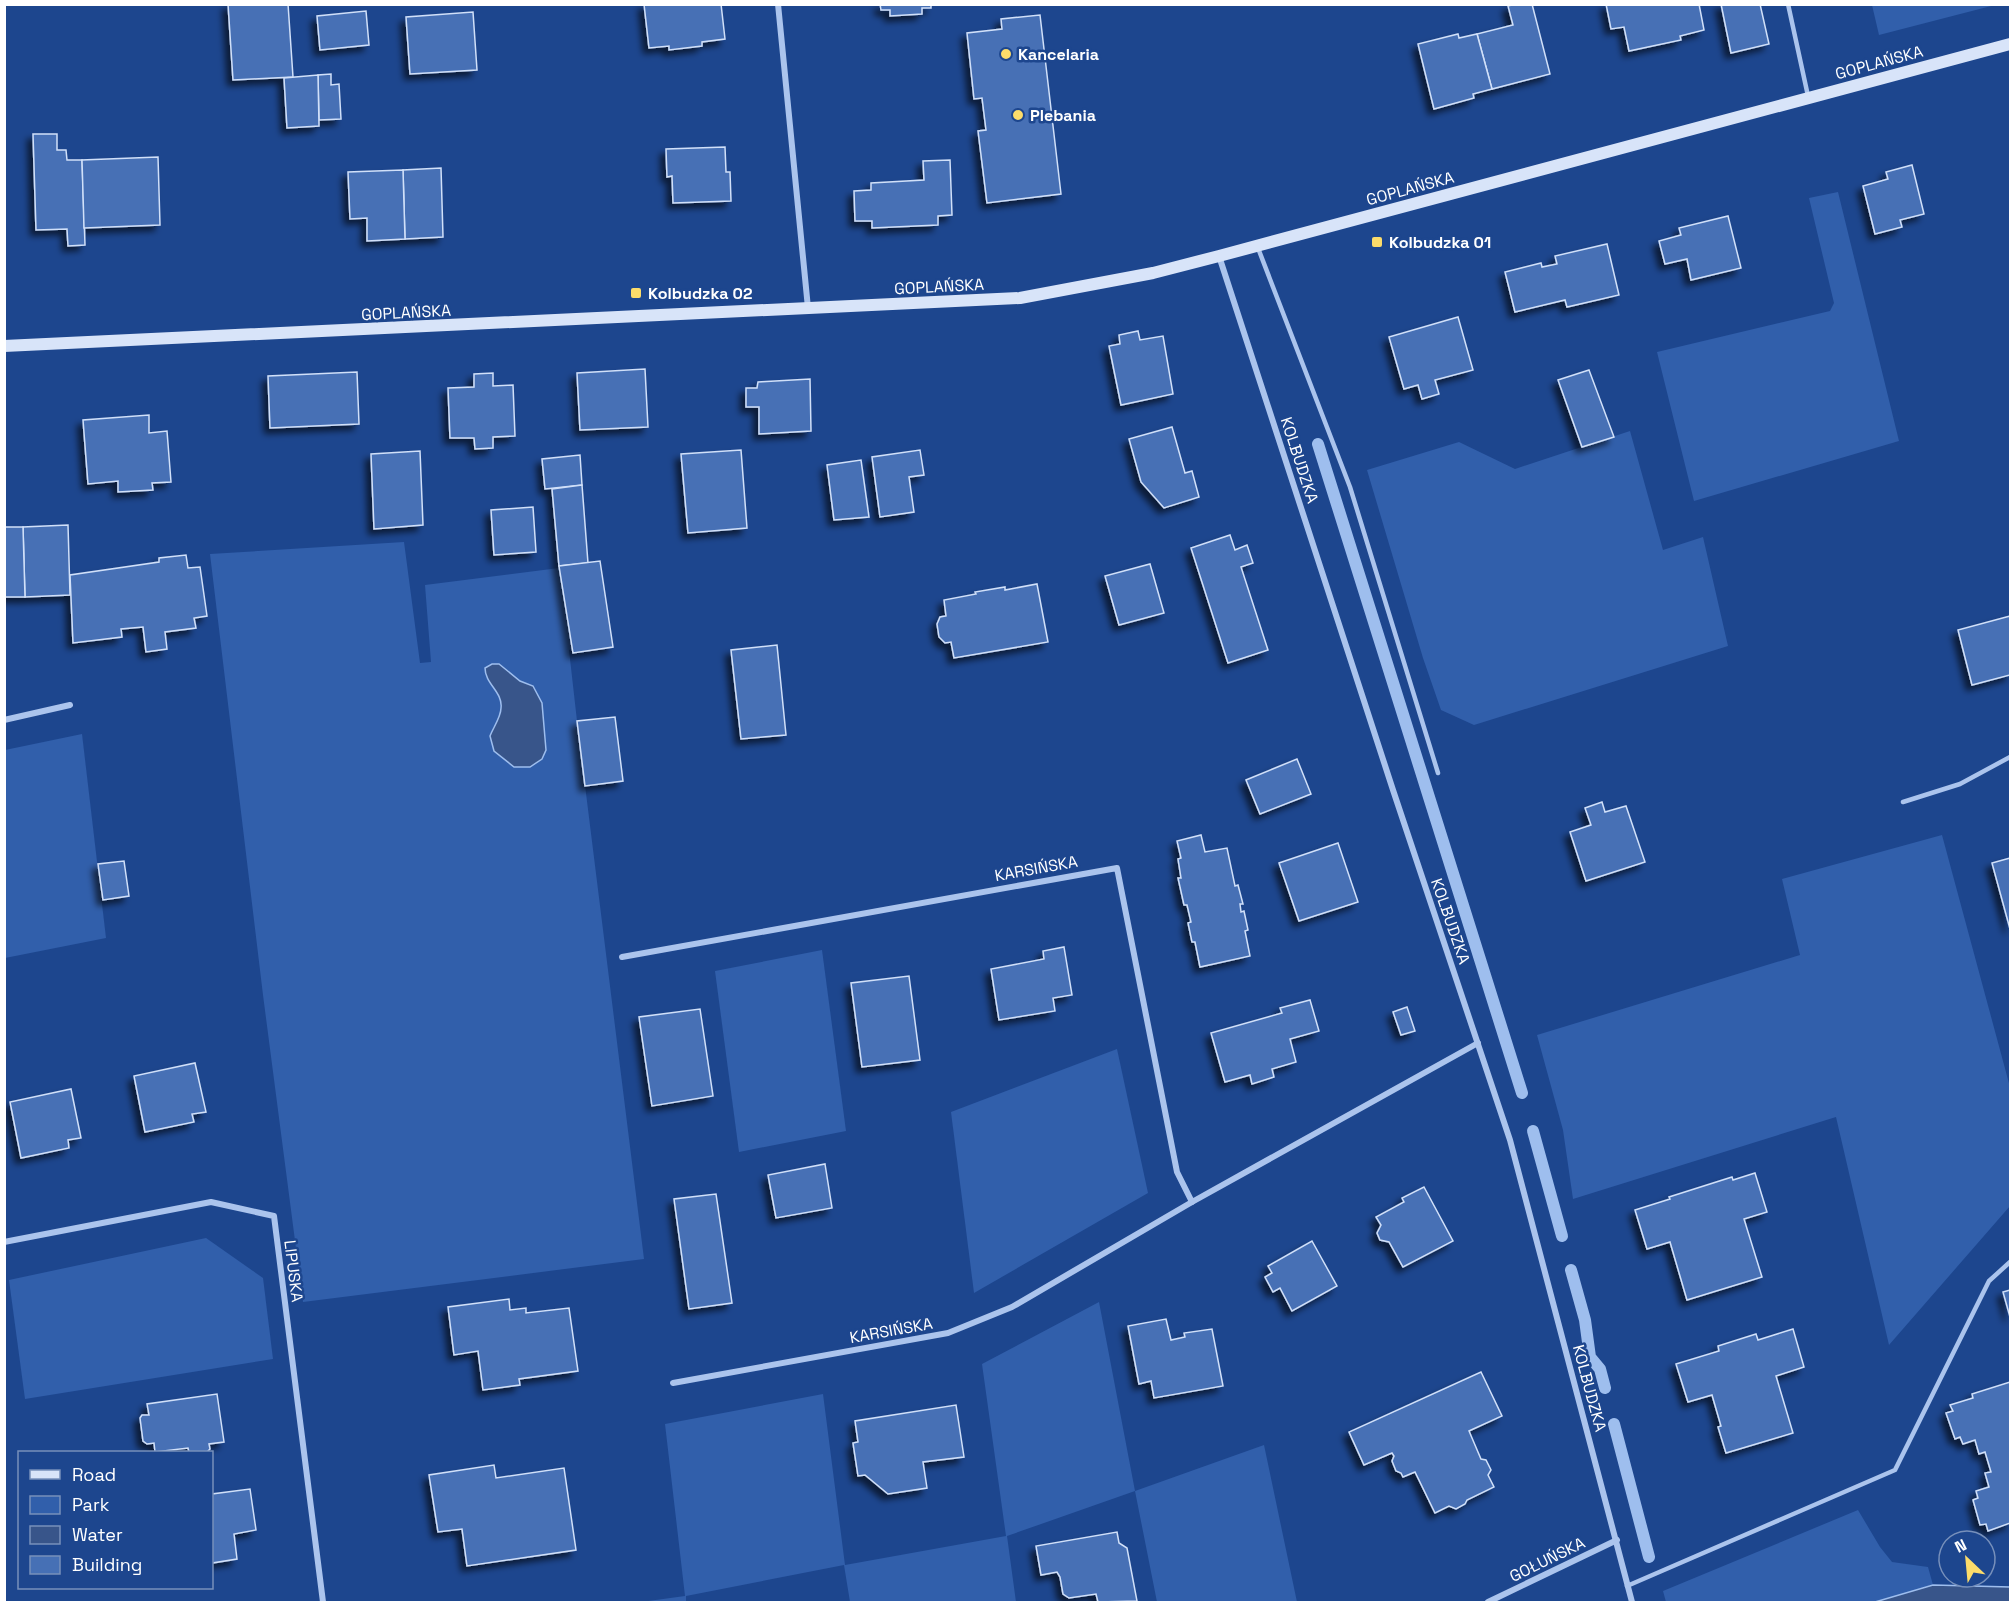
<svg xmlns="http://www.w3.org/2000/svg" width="2015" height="1607" viewBox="0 0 2015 1607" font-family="'Space Grotesk',sans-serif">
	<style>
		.green { fill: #315fab }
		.water { fill: #38558a; stroke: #9ebeee; stroke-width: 1.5 }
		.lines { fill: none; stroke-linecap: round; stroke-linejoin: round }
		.stream { stroke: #9ebeee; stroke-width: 12 }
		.building { fill: #4670b5; stroke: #d1e0f9; stroke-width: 1.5; filter: url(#shadow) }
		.lane { stroke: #abc4ed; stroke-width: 4.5 }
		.street { stroke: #abc4ed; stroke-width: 6 }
		.secondary { stroke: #d8e4f9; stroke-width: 12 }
		.poi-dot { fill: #fcdc6a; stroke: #1d468e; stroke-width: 2 }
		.labels { text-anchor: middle; stroke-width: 5; stroke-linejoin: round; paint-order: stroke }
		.poi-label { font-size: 16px; font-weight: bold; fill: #fff; stroke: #1d468e; text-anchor: start }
		.street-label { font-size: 16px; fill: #fff; stroke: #1d468e }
	</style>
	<defs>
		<filter id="shadow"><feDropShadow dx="-5.5" dy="5.5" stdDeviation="3" flood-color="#0009"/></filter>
	</defs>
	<rect width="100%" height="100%" fill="#1d468e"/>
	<g class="green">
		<polygon points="1872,5 1872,4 1995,5 1879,35"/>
		<polygon points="1838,192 1899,441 1694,501 1657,352 1830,311 1834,303 1809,198"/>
		<polygon points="1630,431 1663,550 1703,537 1728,646 1474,725 1441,710 1423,658 1367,470 1459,442 1515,469"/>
		<polygon points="404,542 420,663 431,662 425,585 559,568 572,649 569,650 577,721 644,1259 303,1302 263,995 210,554"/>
		<polygon points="82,734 106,938 5,958 5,750"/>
		<polygon points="1942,835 2010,1087 2010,1206 1889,1345 1836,1117 1573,1199 1563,1130 1537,1035 1800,955 1782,879"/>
		<polygon points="822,950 846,1131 739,1152 715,971"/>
		<polygon points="1117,1049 1148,1193 974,1293 951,1112"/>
		<polygon points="206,1238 263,1278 273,1359 25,1399 9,1280"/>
		<polygon points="1099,1302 1135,1491 1264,1445 1297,1602 1157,1602 1135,1491 1007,1536 1016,1602 850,1602 844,1565 686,1596 686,1602 641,1602 685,1596 665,1424 823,1394 845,1565 1006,1536 982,1364"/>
		<polygon points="1858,1510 1880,1547 1892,1562 1928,1567 1933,1585 1875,1602 1666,1602 1663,1591"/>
	</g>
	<g class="water">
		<path d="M492,664H499L520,681L533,686L542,703L546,750L542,759L530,767H514L494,751L490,736C493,728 501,717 501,708C503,692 485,684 485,668Z"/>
		<polygon points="1933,1585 2010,1587 2010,1602 1875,1602"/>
	</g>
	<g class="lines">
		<g class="stream">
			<polyline points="1318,444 1522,1093"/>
			<polyline points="1533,1131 1562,1236"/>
			<polyline points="1571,1270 1585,1320 1590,1357 1600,1369 1605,1388"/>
			<polyline points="1614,1424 1649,1557"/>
		</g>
	</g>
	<g class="building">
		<polygon points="228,4 288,4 293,77 233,80"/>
		<polygon points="644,4 721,4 725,39 702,42 702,46 669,50 669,46 649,48"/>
		<polygon points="880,4 931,4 931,8 922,8 922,14 890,16 890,10 881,10"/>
		<polygon points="1515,4 1532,4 1550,74 1492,89 1477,34 1513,25 1508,6"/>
		<polygon points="1606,4 1699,4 1704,30 1680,36 1681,40 1629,51 1624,27 1611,29"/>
		<polygon points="1721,4 1760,4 1769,44 1731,53"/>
		<polygon points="366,11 369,45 320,50 317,16"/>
		<polygon points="473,12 477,70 410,74 406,17"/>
		<polygon points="1040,15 1061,194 987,203 978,131 986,130 982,98 974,99 967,33 1002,29 1001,19"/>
		<polygon points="1458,34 1459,38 1477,34 1492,89 1473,94 1474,98 1434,109 1418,44"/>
		<polygon points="331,74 331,85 339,84 341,119 319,120 318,75"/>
		<polygon points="318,75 319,126 287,128 284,78"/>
		<polygon points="33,134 57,134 57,150 66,150 67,160 82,160 85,245 68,246 67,229 36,230"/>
		<polygon points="725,147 726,172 730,172 731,201 673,203 672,176 667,177 666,149"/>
		<polygon points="158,157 160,225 84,228 82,160"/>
		<polygon points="950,160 952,215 938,216 938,225 872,228 872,221 855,221 854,191 871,190 871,183 924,180 923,161"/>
		<polygon points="1912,165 1924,214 1900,220 1902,227 1875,234 1863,186 1888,179 1886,172"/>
		<polygon points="441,168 443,237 405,239 403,170"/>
		<polygon points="403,170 405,239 367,241 367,218 350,219 348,172"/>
		<polygon points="1728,216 1741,268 1691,280 1687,259 1665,264 1659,241 1681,235 1679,228"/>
		<polygon points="1607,244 1619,295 1567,307 1565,300 1515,312 1505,272 1541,263 1542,267 1557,264 1555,256"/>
		<polygon points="1458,317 1473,370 1435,380 1439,394 1422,399 1418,385 1404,389 1389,337"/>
		<polygon points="1138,331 1140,340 1163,336 1173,394 1121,405 1109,346 1120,344 1119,335"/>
		<polygon points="645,369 648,427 580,430 577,373"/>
		<polygon points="1589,370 1614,437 1582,447 1558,380"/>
		<polygon points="357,372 359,424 270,428 268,376"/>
		<polygon points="493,373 493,386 513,385 515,436 493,437 493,448 475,449 474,438 450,438 448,388 474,387 474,374"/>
		<polygon points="810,379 811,431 759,434 759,407 746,407 746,388 757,388 758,382"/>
		<polygon points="149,415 149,433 167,431 171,482 152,483 153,490 118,492 118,481 88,484 83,420"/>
		<polygon points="1172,427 1185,473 1192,471 1199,497 1164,508 1141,482 1129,439"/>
		<polygon points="741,450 747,528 688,533 681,454"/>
		<polygon points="920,450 924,475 909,477 914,512 880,517 872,457"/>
		<polygon points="420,451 423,525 374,529 371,454"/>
		<polygon points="580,455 582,485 545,489 542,459"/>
		<polygon points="861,460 869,517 834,520 827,465"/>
		<polygon points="582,485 588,563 559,566 552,489"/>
		<polygon points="533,507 536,552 494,555 491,510"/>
		<polygon points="68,525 70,595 25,597 23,527"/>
		<polygon points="4,527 23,527 25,597 4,597"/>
		<polygon points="1230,535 1235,550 1247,545 1253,563 1241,567 1268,650 1228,663 1191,548"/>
		<polygon points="186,555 188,568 200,567 207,616 194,618 196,628 165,632 167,649 146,652 143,627 121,629 122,637 73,643 70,575 159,562 159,558"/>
		<polygon points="600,561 613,647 573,653 559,566"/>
		<polygon points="1150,564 1164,613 1119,625 1105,576"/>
		<polygon points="1037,584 1048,642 954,658 951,642 945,643 939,637 937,624 940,617 946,616 944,600 976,594 975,592 1005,587 1005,590"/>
		<polygon points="2010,616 2010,675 1972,685 1958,630"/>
		<polygon points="777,645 786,735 741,739 731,650"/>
		<polygon points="615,717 623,781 585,786 577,721"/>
		<polygon points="1297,759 1311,794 1260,814 1246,780"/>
		<polygon points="1602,802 1605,812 1626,806 1645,862 1586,881 1570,832 1591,825 1585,808"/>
		<polygon points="1201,835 1205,852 1227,848 1235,886 1238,885 1243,904 1240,904 1241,912 1244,911 1248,930 1245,931 1250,956 1200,967 1195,942 1192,942 1188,923 1191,922 1187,905 1184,905 1178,878 1181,878 1178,859 1181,858 1177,841"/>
		<polygon points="1338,843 1358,902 1299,921 1279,863"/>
		<polygon points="2010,858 2010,929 1992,863"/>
		<polygon points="124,861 129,896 103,900 98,864"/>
		<polygon points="1064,947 1072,995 1053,998 1055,1011 999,1020 991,969 1044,959 1043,951"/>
		<polygon points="909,976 920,1060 862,1067 851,983"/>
		<polygon points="1310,1000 1319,1031 1290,1039 1296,1062 1272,1069 1274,1077 1252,1084 1250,1075 1225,1082 1211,1033 1282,1013 1280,1008"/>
		<polygon points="1407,1007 1415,1031 1401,1035 1393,1012"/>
		<polygon points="700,1009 713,1096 652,1106 639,1017"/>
		<polygon points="195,1063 206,1112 192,1114 194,1122 145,1132 134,1076"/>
		<polygon points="71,1089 81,1138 68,1140 69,1148 21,1158 10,1102"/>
		<polygon points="825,1164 832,1208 776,1218 768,1175"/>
		<polygon points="1755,1173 1767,1212 1744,1219 1762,1277 1687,1300 1670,1242 1647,1249 1635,1210 1670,1199 1669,1197 1732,1177 1733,1180"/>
		<polygon points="1424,1187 1453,1241 1403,1267 1389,1242 1380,1240 1377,1233 1381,1225 1376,1217 1404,1202 1402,1198"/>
		<polygon points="716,1194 732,1303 689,1309 674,1199"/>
		<polygon points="1312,1241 1337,1286 1292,1311 1280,1288 1273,1292 1265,1277 1272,1273 1268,1266"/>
		<polygon points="2010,1290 2010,1317 2003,1292"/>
		<polygon points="509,1299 510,1310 526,1308 526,1313 569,1308 578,1371 519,1379 520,1385 483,1390 478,1351 454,1355 448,1307"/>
		<polygon points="1166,1319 1171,1340 1185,1337 1184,1333 1212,1329 1223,1386 1154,1398 1151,1381 1139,1384 1128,1326"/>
		<polygon points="1793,1329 1804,1367 1776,1376 1793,1433 1726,1453 1718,1427 1721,1426 1712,1395 1688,1402 1676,1364 1719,1351 1718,1346 1756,1334 1758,1340"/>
		<polygon points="1481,1372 1502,1416 1469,1431 1481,1459 1486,1460 1491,1470 1488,1475 1494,1487 1467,1500 1465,1504 1456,1509 1449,1506 1435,1513 1415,1472 1403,1477 1401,1473 1396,1471 1392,1461 1394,1456 1392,1453 1364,1465 1349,1432"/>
		<polygon points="2010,1382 2010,1525 2010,1523 1988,1531 1986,1524 1980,1525 1973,1500 1978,1498 1976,1491 1989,1487 1985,1473 1991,1472 1985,1452 1979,1454 1975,1440 1963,1444 1960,1437 1955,1439 1946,1413 1953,1411 1950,1405 1973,1398 1972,1394"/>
		<polygon points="217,1394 224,1442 209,1444 210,1449 207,1452 189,1452 188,1448 155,1452 154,1443 147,1444 143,1441 140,1418 142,1415 149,1415 147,1404"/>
		<polygon points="956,1405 964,1457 923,1462 927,1488 888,1494 865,1475 858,1476 853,1443 858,1442 855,1421"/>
		<polygon points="494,1465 496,1478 564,1468 576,1550 467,1566 462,1529 438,1532 429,1475"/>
		<polygon points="250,1489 256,1530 234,1534 237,1559 212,1563 212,1494"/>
		<polygon points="1117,1532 1119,1543 1127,1548 1137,1601 1098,1602 1096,1594 1069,1598 1063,1594 1060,1577 1057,1572 1041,1575 1036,1546"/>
	</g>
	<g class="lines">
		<g class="lane">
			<polyline points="1788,4 1808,96"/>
			<polyline points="1258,248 1350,487 1438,773"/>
			<polyline points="1903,802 1960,784 2010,757"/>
			<polyline points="1627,1586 1895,1470 1989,1281 2010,1262"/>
		</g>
		<g class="street">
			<polyline points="778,4 808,308"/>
			<polyline points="1219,256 1393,790 1510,1140 1632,1602"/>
			<polyline points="4,720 70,705"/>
			<polyline points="622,957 1117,868 1177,1172 1192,1202 1478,1043"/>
			<polyline points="4,1242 211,1202 274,1216 323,1602"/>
			<polyline points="673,1383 948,1333 1012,1307 1192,1202"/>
			<polyline points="1488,1602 1617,1540"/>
		</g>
		<polyline class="secondary" points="4,346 1020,298 1153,273 1219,256 2010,44"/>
	</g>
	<g class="poi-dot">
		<circle cx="1006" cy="54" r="6"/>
		<circle cx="1018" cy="115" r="6"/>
		<rect x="1371" y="236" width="12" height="12" rx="3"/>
		<rect x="630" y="287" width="12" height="12" rx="3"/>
	</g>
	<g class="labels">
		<g class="poi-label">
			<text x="1018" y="60">Kancelaria</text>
			<text x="1030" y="121">Plebania</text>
			<text x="1389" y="248">Kolbudzka 01</text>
			<text x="648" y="299">Kolbudzka 02</text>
		</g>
		<g class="street-label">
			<text transform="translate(1879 62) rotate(-15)" y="6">GOPLAŃSKA</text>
			<text transform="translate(1410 188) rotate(-15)" y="6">GOPLAŃSKA</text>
			<text transform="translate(939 286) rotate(-3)" y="6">GOPLAŃSKA</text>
			<text transform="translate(406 312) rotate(-3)" y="6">GOPLAŃSKA</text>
			<text transform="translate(1300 460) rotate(72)" y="6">KOLBUDZKA</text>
			<text transform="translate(1036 868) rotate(-10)" y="6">KARSIŃSKA</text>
			<text transform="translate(1451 921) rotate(71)" y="6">KOLBUDZKA</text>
			<text transform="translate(294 1271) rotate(83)" y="6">LIPUSKA</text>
			<text transform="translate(891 1330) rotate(-10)" y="6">KARSIŃSKA</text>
			<text transform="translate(1590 1388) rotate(75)" y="6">KOLBUDZKA</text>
			<text transform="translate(1547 1559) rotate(-26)" y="6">GOŁUŃSKA</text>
		</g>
	</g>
	<rect width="2015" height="1607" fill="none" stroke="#ffffff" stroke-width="12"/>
	<rect x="18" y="1451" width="195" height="138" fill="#1d468e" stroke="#7790bb" stroke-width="1.5"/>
	<rect x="30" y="1470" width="30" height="9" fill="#d8e4f9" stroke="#7790bb" stroke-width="1.5"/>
	<text x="72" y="1481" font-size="18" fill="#ffffff">Road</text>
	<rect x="30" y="1496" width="30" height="18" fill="#315fab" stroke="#7790bb" stroke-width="1.5"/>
	<text x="72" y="1511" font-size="18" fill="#ffffff">Park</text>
	<rect x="30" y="1526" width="30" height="18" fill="#38558a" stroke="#7790bb" stroke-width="1.5"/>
	<text x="72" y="1541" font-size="18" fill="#ffffff">Water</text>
	<rect x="30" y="1556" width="30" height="18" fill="#4670b5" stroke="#7790bb" stroke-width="1.5"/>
	<text x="72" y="1571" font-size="18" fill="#ffffff">Building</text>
	<g transform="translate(1967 1559) rotate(334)"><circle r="28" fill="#1d468e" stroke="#7790bb" stroke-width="1.5"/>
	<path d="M0-4.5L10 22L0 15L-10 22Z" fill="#fcdc6a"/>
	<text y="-9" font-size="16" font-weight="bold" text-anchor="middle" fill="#ffffff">N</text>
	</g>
</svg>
